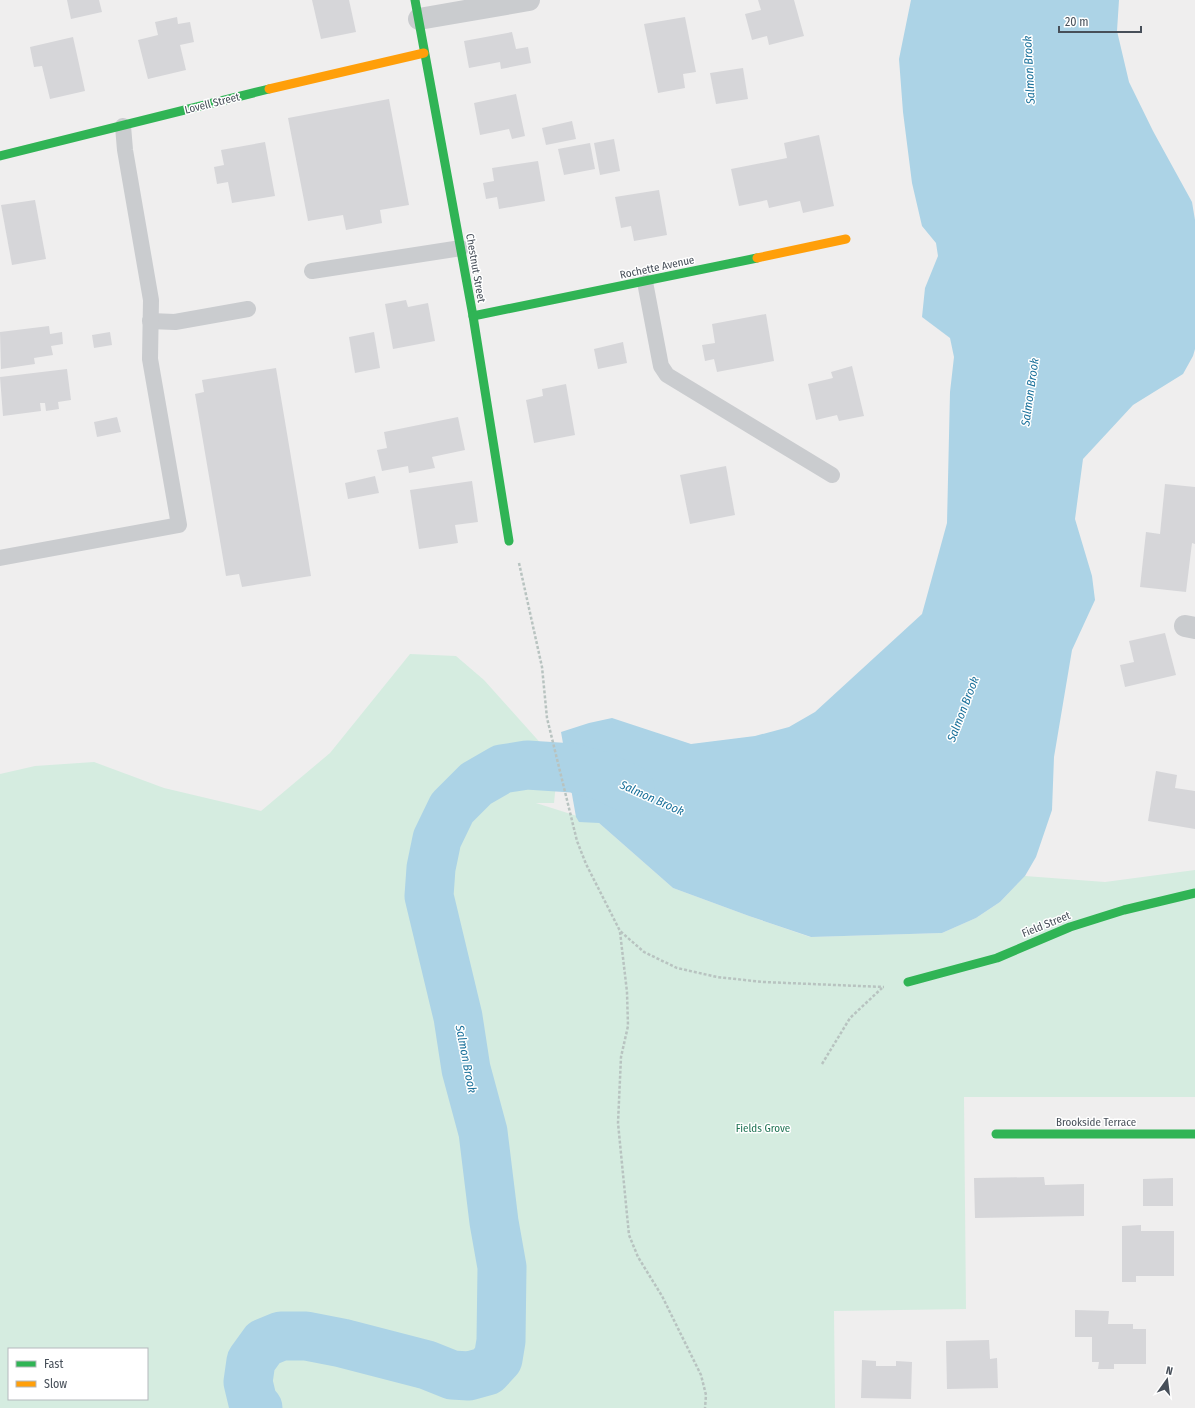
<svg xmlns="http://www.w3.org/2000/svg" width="1195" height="1408" viewBox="0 0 1195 1408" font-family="'Fira Sans Condensed',sans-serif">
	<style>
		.green { fill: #d5ece0; fill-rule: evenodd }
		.water { fill: #acd3e6 }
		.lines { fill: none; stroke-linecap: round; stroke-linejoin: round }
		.river { stroke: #acd3e6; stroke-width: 49 }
		.building { fill: #d6d6d9 }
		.path { stroke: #b8c3c0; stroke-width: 2.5; stroke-dasharray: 3 2; stroke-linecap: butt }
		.lane { stroke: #cacccf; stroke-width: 16 }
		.street { stroke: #cacccf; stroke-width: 22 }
		.fast { stroke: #30b455; stroke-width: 9 }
		.slow { stroke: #ff9f0a; stroke-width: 9 }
		.labels { text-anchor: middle; stroke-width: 3; stroke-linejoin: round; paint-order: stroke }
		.street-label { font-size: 11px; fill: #474f59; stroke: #fff }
		.park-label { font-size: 11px; fill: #1f7353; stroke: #fff }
		.water-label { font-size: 12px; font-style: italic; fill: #19709a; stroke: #fff }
	</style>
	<rect width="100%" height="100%" fill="#efeeee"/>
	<path class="green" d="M410,654L456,656L484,680L553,757L556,783L554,803H536L599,823L673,888L749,916L810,937L942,933L976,918L1000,902L1025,876L1105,882L1195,870V1097H964L966,1309L834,1311L835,1408H0V774L35,766L94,762L164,788L261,811L330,753ZM9,1349H147V1399H9Z"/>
	<polygon class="water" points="911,0 1119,0 1117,31 1129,82 1153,131 1192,202 1195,220 1195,349 1193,356 1183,374 1133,405 1083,459 1075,519 1092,576 1095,600 1072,650 1054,757 1052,810 1036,857 1025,876 1000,902 976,918 942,933 811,937 749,916 673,888 599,823 579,822 576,817 561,732 589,723 612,718 691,744 755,736 789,727 815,712 922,614 947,523 950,392 954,357 950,338 922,317 925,288 938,256 936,243 922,226 912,183 903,112 899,59"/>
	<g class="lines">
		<polyline class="river" points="258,1408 253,1403 248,1382 251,1361 264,1343 281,1336 306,1336 342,1343 427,1365 452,1375 469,1376 487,1371 498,1359 501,1341 502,1267 494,1222 483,1132 466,1069 458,1017 429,896 431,868 437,839 452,808 476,784 502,769 527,765 573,768 602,776 630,789"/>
	</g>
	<g class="building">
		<polygon points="67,0 99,0 102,12 71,19"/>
		<polygon points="312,0 349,0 356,32 321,39"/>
		<polygon points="758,0 794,0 804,36 769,45 767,36 752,40 745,14 761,10"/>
		<polygon points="177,17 178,24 190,22 194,42 180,45 186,70 148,79 138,40 158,35 155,22"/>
		<polygon points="685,17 696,72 683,74 685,88 658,93 644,24"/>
		<polygon points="512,32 516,49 528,47 531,63 501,69 500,62 469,68 464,41"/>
		<polygon points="73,37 85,91 50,99 42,66 34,67 30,47"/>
		<polygon points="743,68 748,99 716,104 710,73"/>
		<polygon points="516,94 525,136 512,139 509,129 480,135 474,103"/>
		<polygon points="389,99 409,205 380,210 382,223 346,230 343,215 308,221 288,118"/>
		<polygon points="572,121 576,139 546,145 542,128"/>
		<polygon points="819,135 834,206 803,213 800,201 769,208 767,200 739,206 731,169 787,158 784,143"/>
		<polygon points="614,139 620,171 600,175 594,143"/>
		<polygon points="265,142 275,196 232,203 228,182 217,184 214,167 224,165 221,150"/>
		<polygon points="590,143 595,169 564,175 558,149"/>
		<polygon points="538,161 545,201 499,209 497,197 486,199 483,183 494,181 492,168"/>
		<polygon points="659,190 667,235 634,241 631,226 621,228 615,197"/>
		<polygon points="35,200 46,259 12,265 1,205"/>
		<polygon points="406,300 408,307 428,303 435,341 393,349 385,304"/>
		<polygon points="766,314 774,361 717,372 714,359 705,361 702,345 715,343 712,324"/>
		<polygon points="49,326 50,334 62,332 63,344 51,346 53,355 34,358 35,364 1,369 0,332"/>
		<polygon points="110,332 112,345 94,348 92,335"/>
		<polygon points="374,332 380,368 355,373 349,337"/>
		<polygon points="623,342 627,363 598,369 594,349"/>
		<polygon points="852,366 864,416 839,421 837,415 816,420 808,384 833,378 831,372"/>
		<polygon points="276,368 311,576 242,587 239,574 226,576 195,394 204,392 202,380"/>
		<polygon points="67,369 71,400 58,402 59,409 46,411 45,403 40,403 41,411 3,416 0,377"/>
		<polygon points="566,384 575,435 534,443 526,400 543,396 542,389"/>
		<polygon points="117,417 121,432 97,437 94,422"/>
		<polygon points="458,417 465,450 432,457 435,468 409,473 408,466 382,471 377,450 387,448 384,432"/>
		<polygon points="726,466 735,515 690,524 680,475"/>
		<polygon points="375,476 379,493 348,499 345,483"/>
		<polygon points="472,481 478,522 455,525 458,543 419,549 410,490"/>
		<polygon points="1165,484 1195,487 1195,544 1192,543 1186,592 1140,587 1146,532 1160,534"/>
		<polygon points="1165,633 1176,675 1125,687 1120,665 1134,662 1129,641"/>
		<polygon points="1156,771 1177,775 1175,788 1195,791 1195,829 1148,821"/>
		<polygon points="1044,1177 1045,1185 1084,1184 1084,1216 975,1218 974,1178"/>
		<polygon points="1173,1178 1173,1206 1143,1206 1143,1179"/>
		<polygon points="1141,1225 1141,1231 1174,1231 1174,1276 1136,1276 1136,1282 1122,1282 1122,1226"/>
		<polygon points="1075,1310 1109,1311 1108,1324 1133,1324 1133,1329 1146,1329 1146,1364 1114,1364 1114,1369 1098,1369 1099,1362 1092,1362 1092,1337 1075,1337"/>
		<polygon points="989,1340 990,1359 997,1358 998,1388 947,1389 946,1341"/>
		<polygon points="862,1360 876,1361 876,1366 896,1366 896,1361 912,1362 911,1399 861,1398"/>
	</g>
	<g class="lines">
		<g class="path">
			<polyline points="519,563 542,667 547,718 577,841 586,864 620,931 644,952 677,968 717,977 763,982 884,987"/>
			<polyline points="620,932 627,992 628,1026 621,1057 618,1123 629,1235 638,1257 662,1296 701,1375 706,1395 705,1408"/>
			<polyline points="822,1064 850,1018 882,988"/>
		</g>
		<g class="lane">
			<polyline points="312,271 461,248"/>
			<polyline points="645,282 660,361 661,366 667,375 832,475"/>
			<polyline points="150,321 175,322 248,309"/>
			<polyline points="0,558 179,525 150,359 151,300 125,150 123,126"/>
		</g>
		<g class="street">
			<polyline points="419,19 529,0"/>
			<polyline points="1185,626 1195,628"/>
		</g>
		<g class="fast">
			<polyline points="415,0 473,316 509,541"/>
			<polyline points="0,156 269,89"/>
			<polyline points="473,316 757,258"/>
			<polyline points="908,982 997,958 1070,927 1124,910 1195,893"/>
			<polyline points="996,1134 1195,1134"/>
		</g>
		<g class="slow">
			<polyline points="269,89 424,53"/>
			<polyline points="757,258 846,239"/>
		</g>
	</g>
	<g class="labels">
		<g class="street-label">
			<text transform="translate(212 103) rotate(-14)" y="4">Lovell Street</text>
			<text transform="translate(657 267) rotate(-12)" y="4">Rochette Avenue</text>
			<text transform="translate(476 268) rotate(80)" y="4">Chestnut Street</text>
			<text transform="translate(1046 924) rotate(-22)" y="4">Field Street</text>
			<text x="1096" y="1126">Brookside Terrace</text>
		</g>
		<g class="park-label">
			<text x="763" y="1132">Fields Grove</text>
		</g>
		<g class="water-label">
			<text transform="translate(1029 70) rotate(-93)" y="4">Salmon Brook</text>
			<text transform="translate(1030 392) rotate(-82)" y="4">Salmon Brook</text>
			<text transform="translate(963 709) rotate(-69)" y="4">Salmon Brook</text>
			<text transform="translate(652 798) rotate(24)" y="4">Salmon Brook</text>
			<text transform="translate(466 1059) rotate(79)" y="4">Salmon Brook</text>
		</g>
	</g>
	<rect x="8" y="1348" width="140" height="52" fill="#ffffff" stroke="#b5b9bd"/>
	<rect x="16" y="1361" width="20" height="6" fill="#30b455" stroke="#b5b9bd"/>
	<text x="44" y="1368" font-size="12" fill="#474f59">Fast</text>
	<rect x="16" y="1381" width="20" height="6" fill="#ff9f0a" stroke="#b5b9bd"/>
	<text x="44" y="1388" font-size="12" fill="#474f59">Slow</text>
	<g transform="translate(1167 1380) rotate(14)" stroke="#ffffff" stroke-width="3" paint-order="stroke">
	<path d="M0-3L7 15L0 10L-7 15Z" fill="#474f59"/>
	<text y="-6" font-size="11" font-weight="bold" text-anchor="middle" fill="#474f59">N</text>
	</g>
	<path d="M1059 26v6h82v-6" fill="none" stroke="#474f59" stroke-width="2"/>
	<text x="1065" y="26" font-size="12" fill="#474f59" stroke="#ffffff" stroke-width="3" paint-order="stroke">20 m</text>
</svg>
